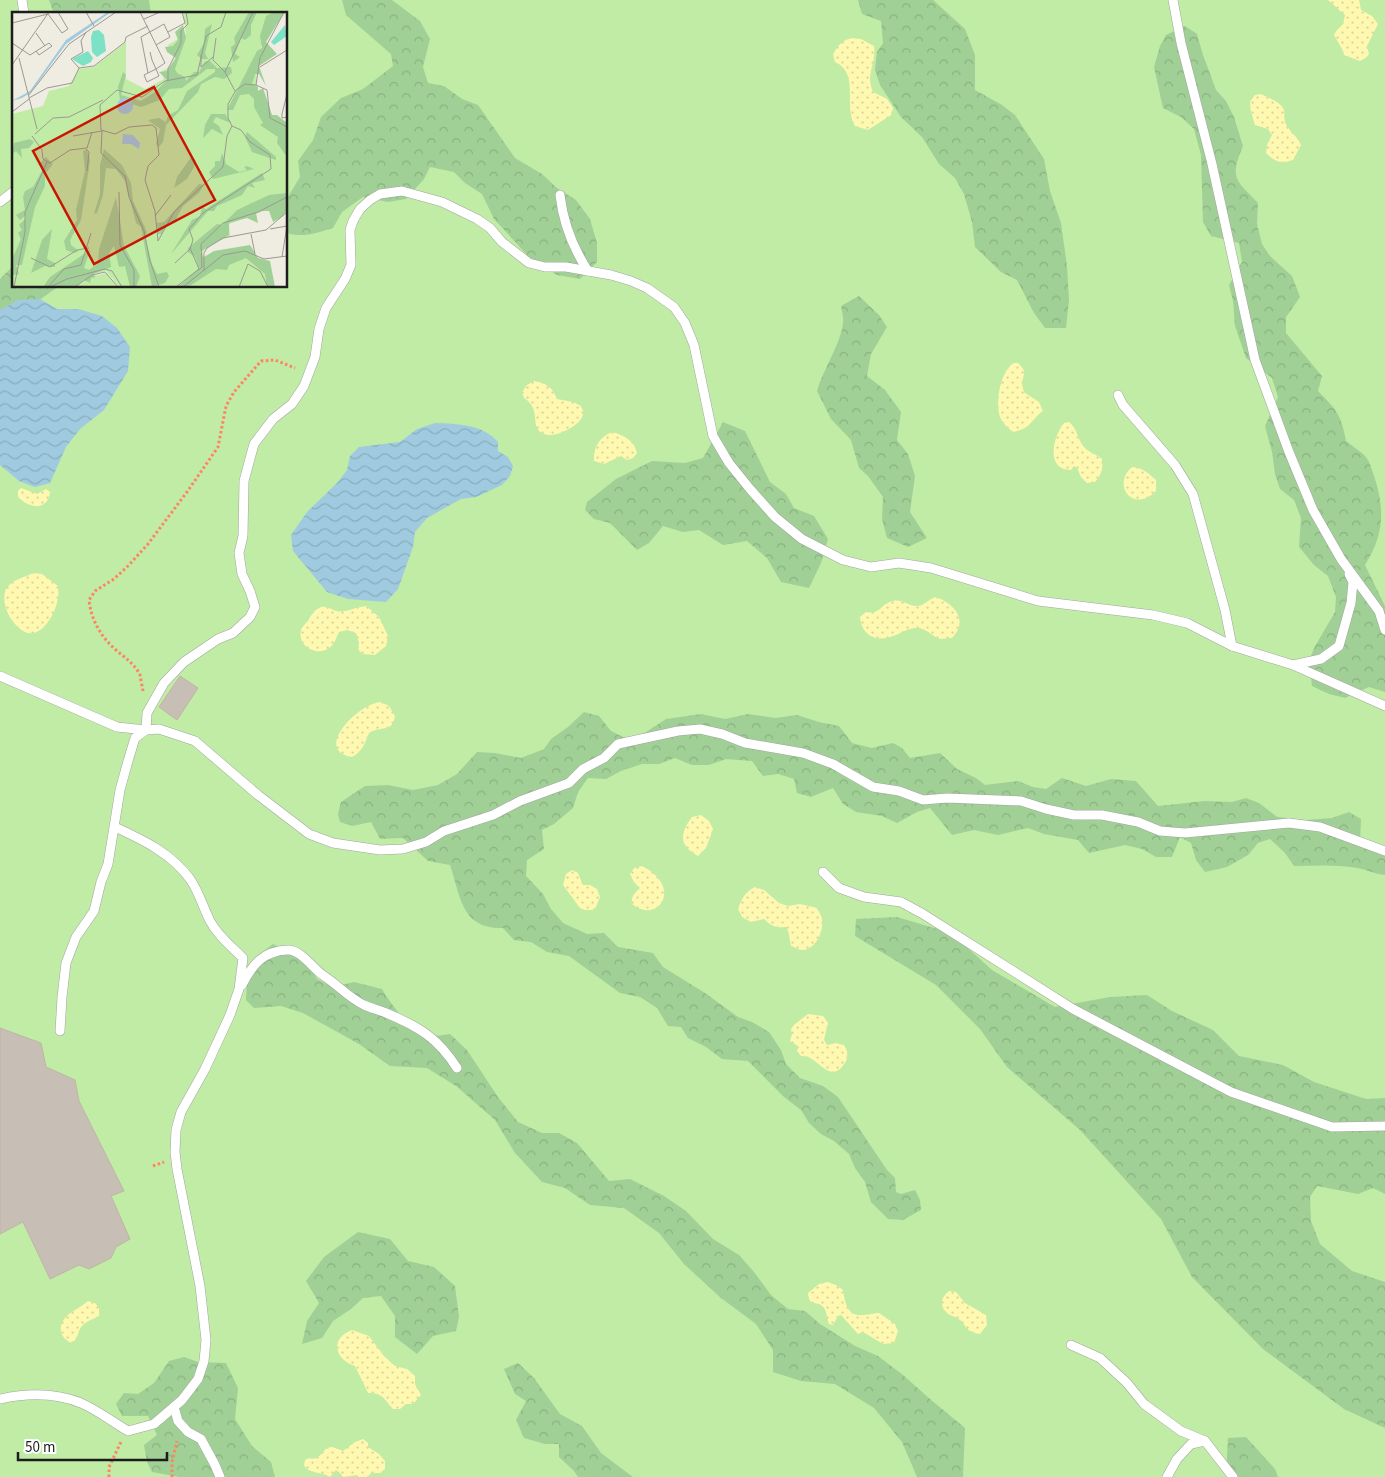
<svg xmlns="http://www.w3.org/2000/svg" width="1385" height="1477" viewBox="0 0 1385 1477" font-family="'Source Sans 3',sans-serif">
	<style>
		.grass { fill: #c0eca5; fill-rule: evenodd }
		.forest { fill: url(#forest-crowns) }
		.sand { fill: url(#sand-dots) }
		.water { fill: url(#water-waves) }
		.building { fill: #c7bfb5; stroke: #c1b4a4 }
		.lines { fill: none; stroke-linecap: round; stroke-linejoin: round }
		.service-casing { stroke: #a4a4a4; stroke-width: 10 }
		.path { stroke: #ff8463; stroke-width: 3; stroke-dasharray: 2.5 2.5; stroke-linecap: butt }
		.service { stroke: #fff; stroke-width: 9 }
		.inset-road { fill: none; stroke: #9b9993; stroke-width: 1 }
		.view { fill: #ca1600; fill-opacity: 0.15; stroke: #ca1600; stroke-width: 2.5 }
		.inset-edge { fill: none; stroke: #1d1d1d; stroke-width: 2.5 }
	</style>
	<defs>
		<pattern id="forest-crowns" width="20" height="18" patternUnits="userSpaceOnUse" patternTransform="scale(1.25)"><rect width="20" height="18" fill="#a0d095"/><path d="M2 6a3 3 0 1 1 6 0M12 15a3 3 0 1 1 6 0" fill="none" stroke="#89b280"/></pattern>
		<pattern id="sand-dots" width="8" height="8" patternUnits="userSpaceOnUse" patternTransform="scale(1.25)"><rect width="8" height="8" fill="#fff8b0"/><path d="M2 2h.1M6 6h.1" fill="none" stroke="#dad497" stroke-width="1.8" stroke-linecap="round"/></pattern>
		<pattern id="water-waves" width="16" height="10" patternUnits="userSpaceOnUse" patternTransform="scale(1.25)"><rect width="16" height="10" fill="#a0cadf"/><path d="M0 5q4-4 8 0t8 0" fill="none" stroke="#89adbf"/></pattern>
	</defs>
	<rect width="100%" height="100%" fill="#efece2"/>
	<path class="grass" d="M0,0H1385V1477H0ZM14,14H286V286H14Z"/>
	<g class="forest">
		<polygon points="49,0 149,0 151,14 54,14"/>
		<path d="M342,0H392L420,21L430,39L423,67L428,83L444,86L462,99L478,105L515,158L542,174L557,188L576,200L590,219L597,243V262L580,279L557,275L529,257L494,219L482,194L465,183L454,172L430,167L424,179L406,199L388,202L363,197L342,212L333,228C317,233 303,238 287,233L286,200L300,177L298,161L313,140L321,117L341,98L363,89L393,66L391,54L346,15Z"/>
		<polygon points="858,0 933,0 965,29 975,55 975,90 1002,105 1015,115 1044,159 1050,191 1061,223 1067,266 1069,300 1066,328 1045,328 1034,313 1017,280 1001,272 975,247 972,222 964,194 955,178 939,164 922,137 901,117 880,85 875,70 877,52 883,43 881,21 862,14"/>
		<path d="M1185,26L1197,34L1203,55L1216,90L1226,101L1234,117L1243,146C1229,179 1236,180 1258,203L1257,224L1262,244L1270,256L1292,276L1300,297L1286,317V333L1322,376L1318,391C1337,410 1341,415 1346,441C1352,446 1359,450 1365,456C1369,460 1371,467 1373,473C1385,508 1385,533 1365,565L1385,606V692L1369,687L1345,698L1329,694L1312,686L1309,661L1314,648L1335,612L1336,597L1328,576L1314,565L1299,547L1301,518L1294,500L1280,489L1275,474L1272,452L1265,426L1278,397L1272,378L1246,358L1235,326L1233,301L1229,285L1242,262L1239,243L1211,236L1203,222L1201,155L1194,129L1181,117L1163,108L1154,67L1160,46L1166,35Z"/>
		<polygon points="13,266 14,286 59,286 31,306 0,342 0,279"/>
		<path d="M859,296L879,315L887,327L871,354L867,376L885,390L901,412L897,440L908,454L915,476L910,512L927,538L908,547L887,538L882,519L883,497L868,476L859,468L851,440L831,419L817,391C823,370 841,343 843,323C844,318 842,312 841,306Z"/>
		<polygon points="723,422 745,431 770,482 786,494 794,508 814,516 828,539 821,563 809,588 781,582 767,558 747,541 723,545 699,530 683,532 663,526 649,543 637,550 610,523 594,519 585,510 587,502 616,479 652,461 685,463 703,458"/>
		<path d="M584,712L599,716L611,731L629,740L646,732L666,719L701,714L725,719L748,714L775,718L797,715L819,722L839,726L852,743L872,748L893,743L902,748L910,758L940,753L957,769L976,778L985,785L1018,781L1033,787L1046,789L1062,778L1086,786L1111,779L1136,781L1158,806L1205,801L1232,802L1246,798L1259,803L1277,817L1306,820L1332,818L1349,812L1361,819L1360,843L1385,852V875C1376,874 1370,871 1362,869C1340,864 1316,866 1294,866L1285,853L1270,839L1258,843L1248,855L1227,867L1205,872L1196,860L1191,843L1180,837L1172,857H1156L1142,849L1125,845L1089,853L1078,840L1044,834L1028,828L998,835L974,830L952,835L930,808L917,812L897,823L882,816L856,812L843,804L833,788L811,797L797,793L794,779L778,774L763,776L752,761L726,759L709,765H692L675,758L659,764H642L621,771L606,779L588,778L578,792L573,808L554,824L542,830L544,849L527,860L526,876L543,894L551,909L563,923L587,934L604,933L618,947L653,953L663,967L705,993L738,1017L752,1022L769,1032L781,1050L786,1064L800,1078L823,1086L838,1097L887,1170L895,1178L896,1192L901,1194L915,1190L920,1200L921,1210L903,1220L888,1219L871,1202L865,1182L855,1168L849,1154L834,1141L821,1134L809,1123L801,1110L784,1097L748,1061L722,1059L706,1047L688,1038L681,1027L668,1026L657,1008L640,997L620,993L569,956L547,952L531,942L514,940L503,928C461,929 461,897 450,865L428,861L403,838L380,839L371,822L352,826L340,822L338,814L341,802L365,786L388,785L413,790L438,785L457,774L477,752L495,753L521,758L544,749L551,739L568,727Z"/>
		<polygon points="897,917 951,933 992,970 1055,1007 1110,997 1147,995 1172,1011 1213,1030 1239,1056 1283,1065 1314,1082 1366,1099 1385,1098 1385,1194 1373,1188 1358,1194 1317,1186 1310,1197 1311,1221 1320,1244 1352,1271 1385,1282 1385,1428 1344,1409 1263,1349 1192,1277 1161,1219 1080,1130 1007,1067 980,1029 936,985 855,936 856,919"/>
		<path d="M273,944L309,962L317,979L332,987L354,982L382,989C391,1004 412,1034 430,1036C436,1036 444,1035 450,1034L467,1050L498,1097L518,1122L542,1133H559L577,1143L609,1181L630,1179L664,1196L686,1211L713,1239L739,1255L754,1272L771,1295L788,1309L805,1311L820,1324L855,1346L878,1356L903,1375L930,1399L965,1428L963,1477H917L902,1442L874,1408L835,1384L801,1381L773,1372V1350L756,1324L721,1298L684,1264L659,1233L624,1208L590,1205L565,1188L542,1182L515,1153L495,1120L456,1086L427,1068L390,1066L359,1044L303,1013L281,1006L254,1008L246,1000L247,978L257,956Z"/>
		<polygon points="358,1232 390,1239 408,1261 434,1267 455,1286 459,1317 456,1331 433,1336 417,1354 395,1337 395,1316 381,1296 363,1298 351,1309 333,1321 322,1338 302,1344 307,1321 319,1303 306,1281 324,1257"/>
		<polygon points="184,1357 198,1362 226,1363 238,1388 235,1419 252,1446 271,1462 275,1477 179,1477 152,1472 147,1462 144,1445 157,1435 148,1416 122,1416 116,1404 124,1393 138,1394 154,1383 169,1361"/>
		<polygon points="518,1363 534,1378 560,1414 582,1426 601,1453 633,1477 578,1477 574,1471 559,1457 559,1444 545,1444 524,1438 516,1420 526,1401 515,1394 504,1369"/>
		<polygon points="1246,1437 1275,1469 1278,1477 1226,1477 1228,1438"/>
	</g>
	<g class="sand">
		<polygon points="1328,0 1359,0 1361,10 1372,16 1378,24 1367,46 1369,54 1367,57 1360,61 1344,55 1342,49 1334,35 1337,30 1343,24 1345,15"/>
		<path d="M852,38L861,39L874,46C877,63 865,73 873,92L887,99L893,108L891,115L868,130L855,126C843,105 860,73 835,62L833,55C837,46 842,40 852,38Z"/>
		<path d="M1261,94C1269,98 1281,102 1284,110C1285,116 1283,120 1287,126C1291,133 1298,137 1301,145L1293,160C1281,164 1275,162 1266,153L1267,145L1272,135L1268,129L1255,125L1251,112L1250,102L1255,95Z"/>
		<path d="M1013,363H1018C1028,373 1023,373 1022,384C1022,385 1024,393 1025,393L1039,402L1043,411C1030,420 1033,428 1013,432C1008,428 1003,424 1000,417C995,401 1000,374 1013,363Z"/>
		<path d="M534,381C547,383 553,388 557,399L573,402L581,406C582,409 584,411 583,414C582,425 555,439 544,434C528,427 543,410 524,398L522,392L527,385Z"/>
		<path d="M1069,422C1078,429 1077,439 1084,447C1088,452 1096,454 1102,459C1103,469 1102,474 1095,482L1087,483L1081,477L1077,468L1074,466L1071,470C1045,470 1053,436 1064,423Z"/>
		<path d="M613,432C625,436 634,440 637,453L633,458L627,460L621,456L604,464L594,461C593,447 600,436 613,432Z"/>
		<path d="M1132,467C1143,468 1148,473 1156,480V491C1133,514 1111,485 1132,467Z"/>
		<path d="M21,488L37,494L46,489L50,492C48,511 30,509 18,497V491Z"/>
		<path d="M33,573L42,574L58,586C58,589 59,594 58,597C57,611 42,640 25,632C11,625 0,603 6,589C12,579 24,578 33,573Z"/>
		<path d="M936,597C955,604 969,621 952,638C948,638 943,639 940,639C932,636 927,629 919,628C908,627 902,633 893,636C876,643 861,635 860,617L866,612C881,615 880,604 893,601C902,599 907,605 915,606C924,607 928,599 936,597Z"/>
		<path d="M366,606L379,617L388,636L386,646L375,655L362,654L358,649L359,643L356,633L347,630L339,632C336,638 335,644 329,648C317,657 297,646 301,630C302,627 306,623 308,621C311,615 315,609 321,607C327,606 331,609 336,611C345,613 356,607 366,606Z"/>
		<path d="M381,702L389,706L395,716C392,734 381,725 369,733C365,743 362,752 352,757C312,750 359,703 381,702Z"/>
		<path d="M701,815L709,821L713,829L706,848L698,856C678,845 680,833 692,817Z"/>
		<path d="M642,866C685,888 657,925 632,904C631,896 634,894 640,888L634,882L630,874L634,868Z"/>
		<polygon points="572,870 578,873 583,885 590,885 597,889 600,897 596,907 592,910 585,910 580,908 563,885 566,874"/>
		<path d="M755,887L764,890L779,903L788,906L800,904L817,908C818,911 822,916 822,919C824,931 816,950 802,950C798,950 795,947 791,946C789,939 790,933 786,927C776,928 771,926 764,919L751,922L742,917L738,909C742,898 745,892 755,887Z"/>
		<path d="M808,1014L823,1016L828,1023L824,1040L827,1045L835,1043L844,1045C846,1049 848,1051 847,1056C847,1061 845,1063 842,1067C828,1083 817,1054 801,1056L797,1051L798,1046L790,1041L792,1034L791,1029L795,1024Z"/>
		<path d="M828,1282L836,1285L843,1290C845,1302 847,1317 863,1315C869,1315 873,1313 879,1313L895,1324L898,1331L894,1343L883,1344L863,1332L858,1334L841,1315L838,1316L833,1325L829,1324C827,1319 827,1312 824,1308C818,1299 809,1309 808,1293L819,1284Z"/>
		<path d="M949,1291L956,1292L965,1303L986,1315L987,1325L980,1334C962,1331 968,1324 957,1318C952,1315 955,1318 950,1315C939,1308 940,1298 949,1291Z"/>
		<path d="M88,1301L95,1303L99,1308V1316C94,1319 86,1321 82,1326C76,1333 81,1335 72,1343C61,1339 57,1328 65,1318C71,1311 81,1307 88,1301Z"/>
		<path d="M352,1330L369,1336L384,1356L395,1366L407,1369L415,1376V1384L421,1395L413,1404H406L400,1409H393C385,1400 382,1392 368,1393L355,1366C334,1359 330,1338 352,1330Z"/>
		<path d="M363,1439L368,1443V1447L379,1454L385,1461V1469L380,1473H371L367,1477H359L357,1475L343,1477L340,1473L336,1470L330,1477C322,1471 309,1475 304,1465L305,1460L308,1458C322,1462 322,1447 331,1447C334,1447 340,1450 343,1451L355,1442Z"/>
	</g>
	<g class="water">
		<polygon points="40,299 57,309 78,309 102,316 117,328 130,347 128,371 104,410 80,429 66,447 50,483 35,487 19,481 0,465 0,310 18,300"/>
		<path d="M435,423C458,424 482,424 498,442V451L508,457L513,466L510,476L502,485L476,497L461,499L427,518L415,532L413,547L398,589L386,602L348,599L327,592L293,551L291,535L307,512L338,482L347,470L350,456L359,447L400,442L417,429Z"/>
	</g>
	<g class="building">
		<polygon points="180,676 198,688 177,720 159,707"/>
		<polygon points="0,1028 41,1043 46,1067 75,1080 79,1101 124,1191 111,1196 130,1239 116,1247 111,1258 89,1269 79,1265 50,1279 23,1222 0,1234"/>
	</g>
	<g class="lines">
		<defs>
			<g id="service">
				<polyline points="22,0 24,14"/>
				<polyline points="1173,0 1181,43 1212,164 1255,360 1289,452 1313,510 1341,559 1379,611 1385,630"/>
				<path d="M560,195C563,222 573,248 588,271"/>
				<polyline points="0,202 14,191"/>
				<polyline points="1118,395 1123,405 1175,465 1193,494 1225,610 1232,646"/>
				<polyline points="1293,665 1321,659 1339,646 1351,603 1353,582 1349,574"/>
				<polyline points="0,676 117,727 146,730 147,713 164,683 184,662 218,639 233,633 250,617 255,607 250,591 242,574 239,553 243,536 244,481 254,444 273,419 292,404 304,386 315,357 319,329 326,308 345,279 351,265 350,230 353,221 360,209 370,200 380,194 402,191 442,202 477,219 490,228 502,242 529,263 545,267 566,267 611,275 631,281 647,288 674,307 685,323 694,345 713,436 729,463 750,489 775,517 802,539 843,560 871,567 899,563 931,568 1038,601 1153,615 1187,623 1232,646 1293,665 1385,706"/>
				<polyline points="823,872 839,888 864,897 901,902 923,914 1073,1009 1231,1092 1332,1127 1385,1126"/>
				<path d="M242,985C252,965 263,951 287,950C301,949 313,969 324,976C338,985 349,998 364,1005C371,1008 379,1010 386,1013C418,1026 438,1038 457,1068"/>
				<polyline points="60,1031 62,997 66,963 76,937 94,911 101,882 108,864 120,790 128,761 135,738 146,730 159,729 195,741 258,795 309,834 333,843 380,850 403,849 426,842 444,831 493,815 520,801 569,783 583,769 604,758 618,744 678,731 700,729 722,734 745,743 803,753 833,764 873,787 899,791 923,800 947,798 1021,801 1046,809 1074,815 1102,815 1138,822 1160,831 1185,833 1289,823 1320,827 1385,851"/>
				<polyline points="1071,1345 1100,1358 1127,1383 1144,1404 1181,1431 1205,1441 1233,1477"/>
				<path d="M0,1399C27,1393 54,1392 81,1403C97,1410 113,1422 128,1431L154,1424L182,1400L198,1379L204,1361L206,1340L200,1286L177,1169L175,1152L176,1130L181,1112L205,1069L230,1015L239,989L243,958C231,946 218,936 210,921C203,907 199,892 190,879C171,853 143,840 115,827"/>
				<polyline points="174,1407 178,1421 188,1432 201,1439 215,1465 220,1477"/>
				<polyline points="1167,1477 1177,1459 1191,1444 1205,1441"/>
			</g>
		</defs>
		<use href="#service" class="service-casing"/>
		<g class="path">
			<path d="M143,691C142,686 141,680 140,675C135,664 125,658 116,650C101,637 91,620 89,600L95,591L114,579L128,566L148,544L187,492L218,447L226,406L234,392L261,361L275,360L295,368"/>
			<polyline points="153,1166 164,1162"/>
			<polyline points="109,1477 109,1467 121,1442"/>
			<polyline points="172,1477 172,1462 177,1441"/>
		</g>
		<use href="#service" class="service"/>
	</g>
	<g transform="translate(12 12)">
		<rect width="275" height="275" fill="#efece2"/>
		<path d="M171,0H274L250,33L244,50L245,82L258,102L275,112V199L257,197L217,212L218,224L194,235L191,240V254L168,275H107L94,259L82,262L62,275H0V102L31,94L37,79L57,74L67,57L82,55L114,30V67L133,77L152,67L149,60L158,54L163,46L156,33L174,22ZM232,240L256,251L260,275H172ZM95,261L105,275H65L78,265Z" fill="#c0eca5"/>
		<path d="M237,0H245L239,13V23L233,28L229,26L223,42L228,45L221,50L219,35L223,32L222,26ZM262,0H272L254,30L265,42L247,54L254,74L247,62H243L240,72L246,75V79L251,76L260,103H265L275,111V145L265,131L266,125L248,113L251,111L242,95V87L237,82L228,83L221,98H215L245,39L250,36L248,24L254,4ZM200,12L193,41L196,47H190L185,43L192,31L193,17ZM171,13L174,26L163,57L165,61L173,65L174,69L182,60H187L193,50L198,49L205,56L219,55L220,61L212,67L203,65L189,72L186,80L154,113L151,130L147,135L144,132L148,117L136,108L147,106L154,110L156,104L166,98L175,79L203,60V57H195L170,76L157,77L148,88L129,95L108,88L106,75L111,60L114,63L109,83L129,89L143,80L155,68L147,60L155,59L164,46L155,40L153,35L161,34L166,28L163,20ZM199,102H213L219,111L204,105L201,110L207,114L211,123L200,117L191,126L193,113ZM235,120L264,145V148L240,140L233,125ZM18,127L22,130L17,136L9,137L10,146L4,139L0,142L2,131ZM75,137L78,149L69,208L58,228L59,233L67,239L62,241L54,238L52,229L65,208L64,198L73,159L71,139ZM92,137L110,153L119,171L121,189L135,220L133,225L140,252L145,262L155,260L157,264L153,271L140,275L129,215L124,211L113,169L104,157L94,156L91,183L85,201L82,202L88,182V153ZM210,141L214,152L227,160L235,158L232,155L235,154L242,157L201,167L197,160L203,154V149H208ZM180,144L184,149L182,155L175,167L162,176L165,165ZM34,145L41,152L33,162V174L23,195L10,253H4L7,262L0,263L1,245L9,227L6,221L10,218L7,213L14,206L13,204L8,208L4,203L13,198L11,185L13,179L21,175L31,157L28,151ZM250,161L253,168L240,171L243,176L236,174L230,183L205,194L202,199H196L159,242L180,208L188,204L190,195L194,197ZM187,172L192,173L187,181L171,194L163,209L155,211L150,222H146L145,211L152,210ZM275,181V198L271,204L261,210L257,199H249L244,201L246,211L235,206L217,211V223L188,240L192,245L202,239L238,233L246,246L258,249L263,275H255L253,262L234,246L217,253L215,258L204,257L176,275H166L187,256L183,245L176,240V236L205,212L210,213L225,198L257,183ZM104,185L112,234L128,264L124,275H118L113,254L107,255L102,234L97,241L99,255L81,262L84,265L79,266L78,271L72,268L64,275H31L38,265L78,238L72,256L77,258L86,251L87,237ZM40,217L35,247L43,251V255L33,254L19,261L30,228Z" fill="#a0d095"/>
		<path d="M273,13L275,24L262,33L259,30ZM87,18L92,23L94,39L85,45L80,40L79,25L81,19ZM76,39L81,46L79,50L71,54L60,47Z" fill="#7ce2c6"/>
		<path d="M96,0H99L54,32L19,80L10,86L0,89L18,79L54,28ZM105 94a8 8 0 1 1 16 0a8 8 0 1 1-16 0ZM111,122L121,123L128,131L127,137L119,132H110Z" fill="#a0cadf"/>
		<path class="inset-road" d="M74,0L82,14M128,0L153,51L144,57L132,63L135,70L147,64L144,57L140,48L138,40M214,0L209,15L194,24L185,63L153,69L130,85L105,78L88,93L89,118L103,122L117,115L140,113L144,116L147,143L136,154L133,168L143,199L146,229L162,200L211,155L215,124L220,114L216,106V92L224,78L233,72L244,73M272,0L248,46L244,73L255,78L258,106L275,115M132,7L146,1M0,11L36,2L50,21L56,17L46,0M156,20L173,11L170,0M24,21L33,34M204,26L201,48L213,60M0,31L18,43L37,31L40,34L27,43L24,39M189,43V55L201,45M7,46L25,117M0,53L37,0M248,55L275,38M67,56L82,54L113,30L114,25L136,14M136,61L129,25L152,12L158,25L144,33M156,69V57L169,31V19L176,12L174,0M223,79L213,60L241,0M275,82L270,102V106L275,105M16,84L57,32L104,0M17,86L35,76L60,71L67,56L59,47L71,40L69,29L74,20M0,100L17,87M23,122L41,106L57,105L91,88M20,124L30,138L31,147L38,151L58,138L75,136L80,120M61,124L90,119L89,141L113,164L117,185L132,219L138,249L147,275M74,137L77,140L75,159M107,180L108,233L122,258V275M143,204L159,183M258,217L275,214L270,245M239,222L243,242M19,246L38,255L65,238L77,236M163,251L178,237L181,228L177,217L191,201L259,157L258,143L238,130L229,118L220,114M187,258L190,255L189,232L211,211L246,200L275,185M192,259V241L195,236L211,226L254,218L275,200M2,275L13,220V200L35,150M36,275L52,257L69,253L79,221M38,275L55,267L93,257L100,259L110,275M63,275L80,263L93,260L106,275M164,275L187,257L178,236M171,275L211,243L233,239L252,247L275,244M227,275L236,252L248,259L256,275"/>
		<path class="view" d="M142,75L203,188L82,252L21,139Z"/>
		<rect width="275" height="275" class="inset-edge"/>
	</g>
	<path d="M18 1452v8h149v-8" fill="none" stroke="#1d1d1d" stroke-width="2.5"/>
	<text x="25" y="1452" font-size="15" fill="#1d1d1d" stroke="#ffffff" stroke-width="4" paint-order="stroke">50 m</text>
</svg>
